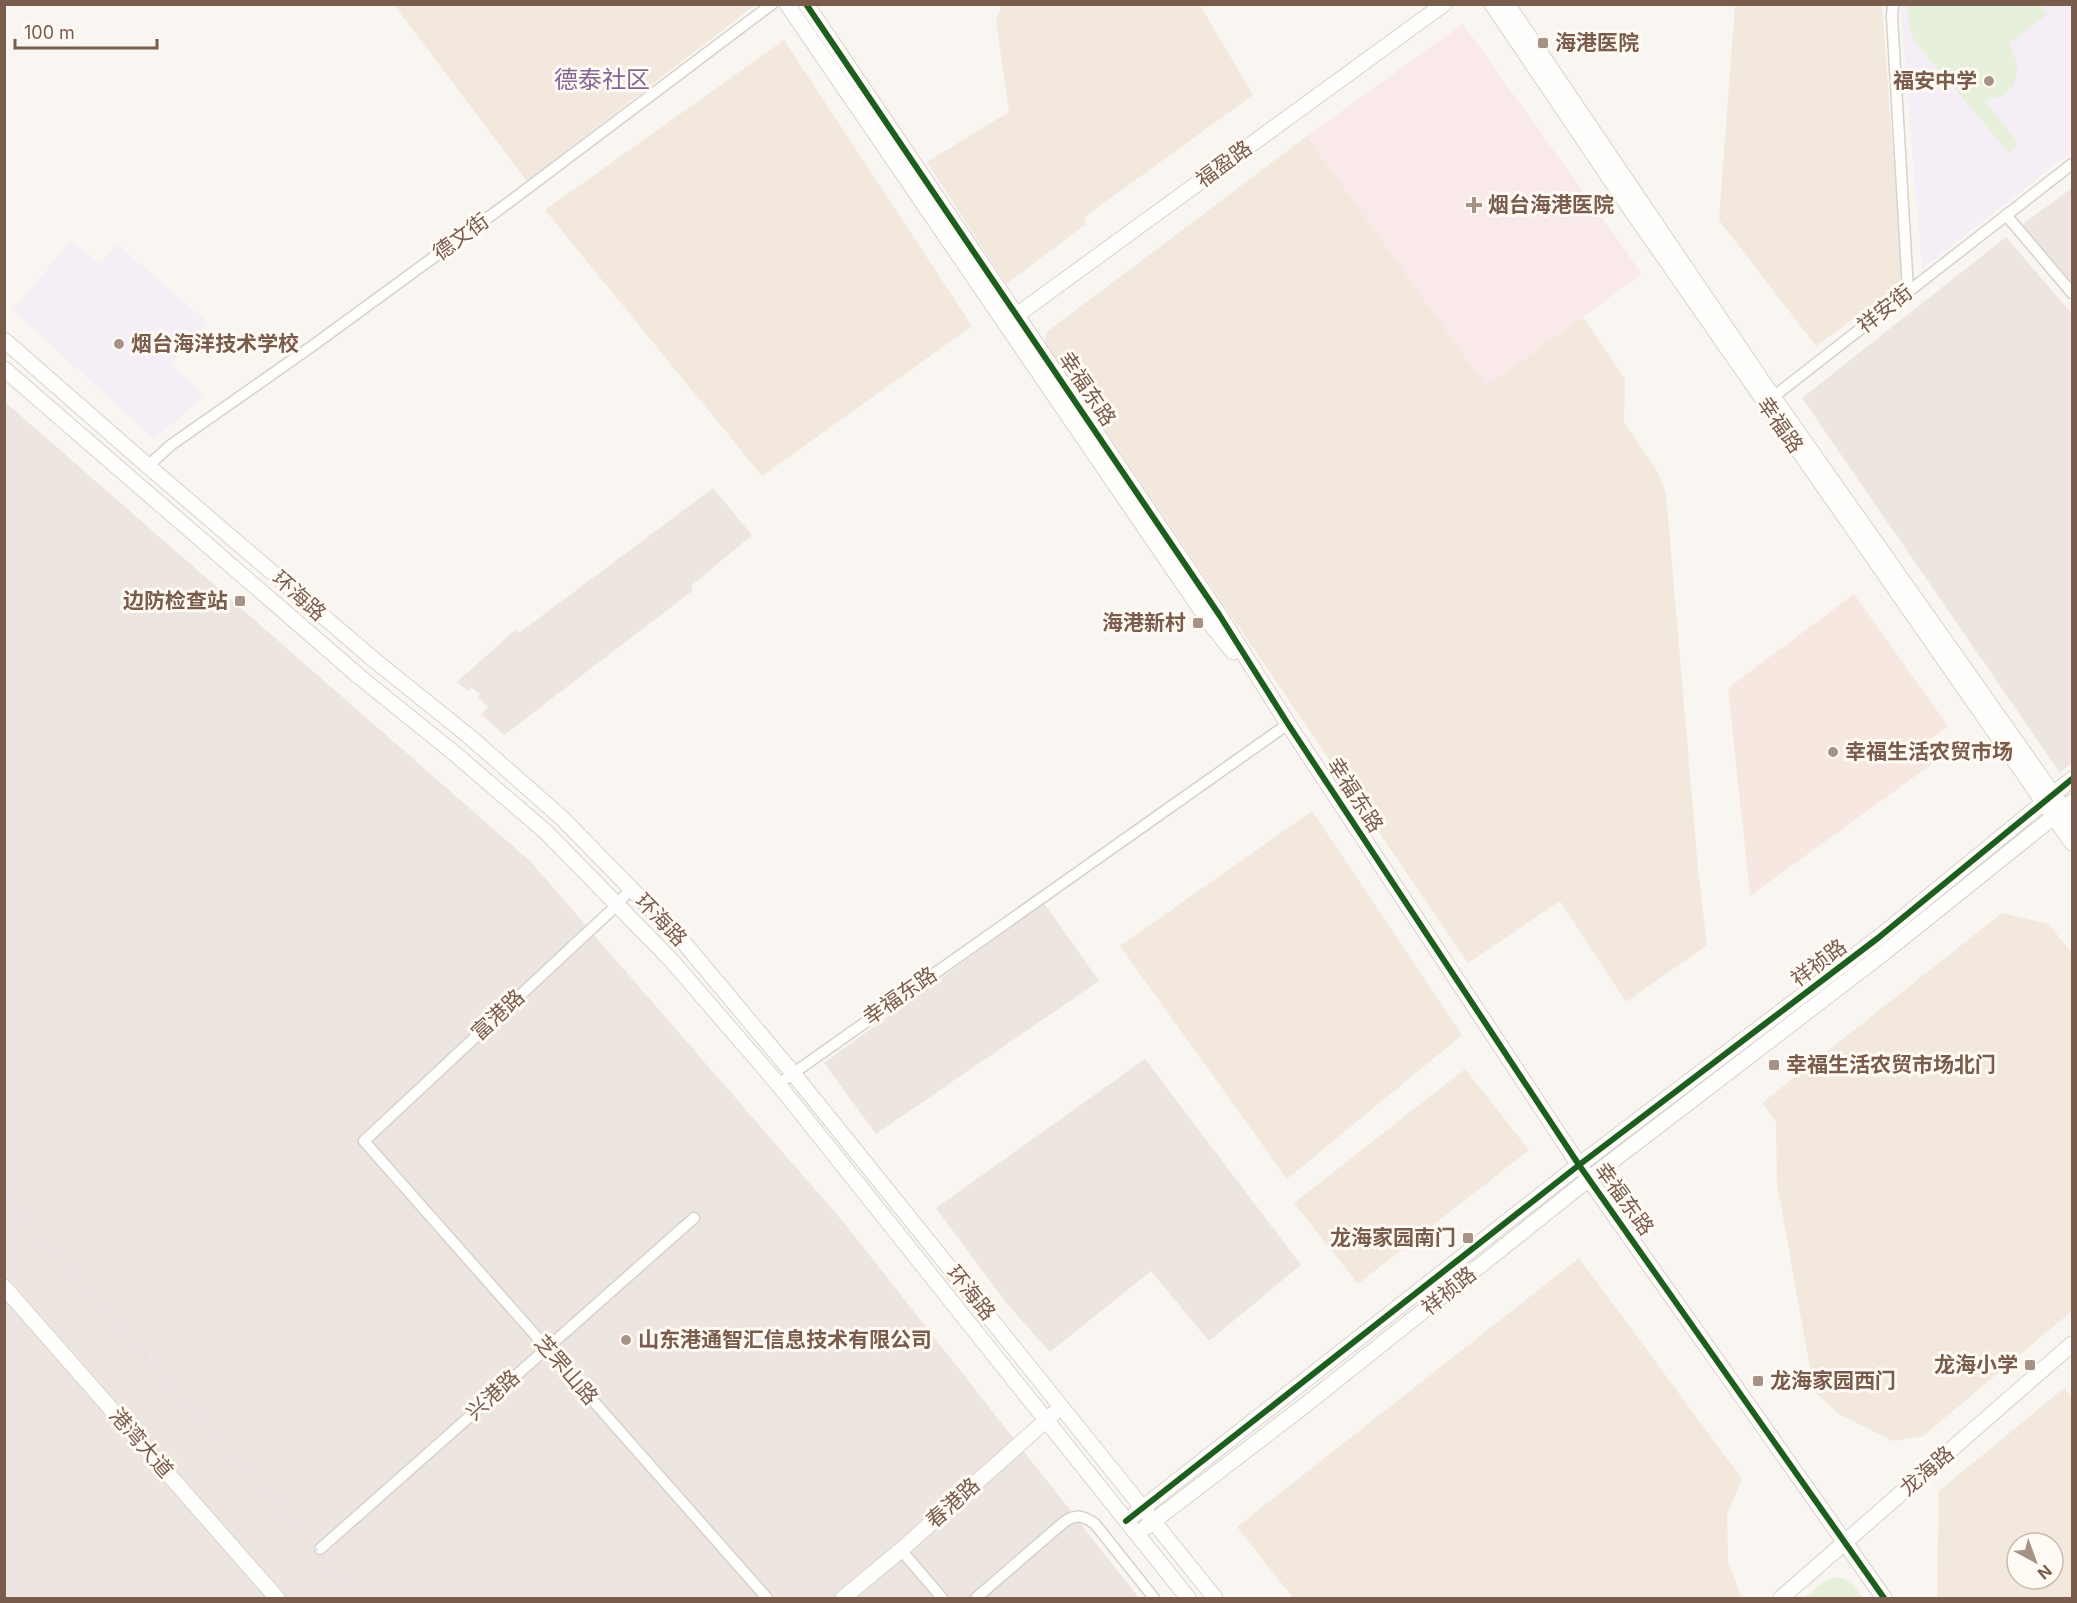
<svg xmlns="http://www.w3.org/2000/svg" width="2077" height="1603" viewBox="0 0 2077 1603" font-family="Inter,'Noto Sans SC',sans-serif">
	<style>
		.residential { fill: #f2e8de; fill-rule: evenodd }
		.commercial { fill: #f6e8e1 }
		.industrial { fill: #ede5e0 }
		.education { fill: #f6eef6 }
		.medical { fill: #fae9e9 }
		.green { fill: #e7f0db }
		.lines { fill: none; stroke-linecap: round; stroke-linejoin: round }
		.street-casing { stroke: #d7d1cb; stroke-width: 13 }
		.secondary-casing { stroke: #d9d2cb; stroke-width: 17 }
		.street { stroke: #fefefd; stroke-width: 10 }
		.secondary { stroke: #fefefd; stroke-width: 15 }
		.rail { stroke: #e6e3e7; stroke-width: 3; stroke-dasharray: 9 6; stroke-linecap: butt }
		.cycleway-casing { stroke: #fffaf3; stroke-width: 10 }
		.cycleway { stroke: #1b5e20; stroke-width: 6 }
		.poi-dot { fill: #a69286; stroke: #fffaf3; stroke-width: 2 }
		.labels { text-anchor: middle; stroke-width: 6; stroke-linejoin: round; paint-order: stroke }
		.poi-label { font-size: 21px; font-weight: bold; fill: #7a5c4d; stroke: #fffaf3; text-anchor: start }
		.street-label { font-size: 21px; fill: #7a5c4d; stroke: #fffaf3 }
		.quarter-label { font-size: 24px; fill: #846695; stroke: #fffaf3 }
	</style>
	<rect width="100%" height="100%" fill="#f9f5f0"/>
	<g class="residential">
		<polygon points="1002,4 1200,5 1253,95 1083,218 1086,224 1006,284 927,162 1009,112 996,20"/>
		<polygon points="394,5 755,5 527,181"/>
		<polygon points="1735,5 1882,5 1902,276 1896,288 1816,346 1719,220"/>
		<polygon points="784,40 972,326 762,476 545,210"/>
		<polygon points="1307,136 1486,386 1583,317 1625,379 1624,422 1657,471 1666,494 1698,869 1707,945 1626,1002 1560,901 1468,963 1046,344 1045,337 1048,331"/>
		<polygon points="1312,811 1462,1035 1287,1179 1120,946"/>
		<polygon points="2002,913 2049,924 2072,954 2072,1311 1923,1436 1893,1441 1839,1414 1814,1391 1777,1183 1776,1122 1762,1103"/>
		<polygon points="1465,1069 1529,1150 1358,1284 1294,1203"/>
		<polygon points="1579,1258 1742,1479 1727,1514 1728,1561 1741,1596 1738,1598 1293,1598 1237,1527"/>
		<path d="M2064,1388L2072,1397V1598H1937L1939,1491ZM2017,1543H2053V1579H2017Z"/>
	</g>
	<polygon class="commercial" points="1854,594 1948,726 1925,744 1936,761 1750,896 1728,688"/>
	<g class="industrial">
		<polygon points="2072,188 2072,285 2024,227 2023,224"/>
		<polygon points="2006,237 2072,314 2072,762 2060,773 1802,398"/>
		<polygon points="4,401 529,860 845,1224 1139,1598 5,1598"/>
		<polygon points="713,488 752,535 692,585 692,591 504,735 481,714 488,707 478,697 480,694 471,687 468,691 457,682 515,630 519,633"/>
		<polygon points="1044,903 1099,981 876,1134 824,1063"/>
		<polygon points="1145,1059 1301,1265 1209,1341 1151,1271 1050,1352 1007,1304 936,1208"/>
	</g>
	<g class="education">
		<polygon points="1903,4 2068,4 2072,10 2072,151 1922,269 1901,11"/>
		<polygon points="71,241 99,263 118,245 208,323 170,364 203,394 197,402 154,439 13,310"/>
	</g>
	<polygon class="medical" points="1463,24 1642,274 1486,387 1307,136"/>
	<g class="green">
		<path d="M1908,4L2040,5L2047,14L2009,44C2019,61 2022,83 2003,95C1997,98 1990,98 1985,101L2019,144L2009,153L1915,42L1909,28Z"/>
		<polygon points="1838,1577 1850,1581 1863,1598 1804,1598 1826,1580"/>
	</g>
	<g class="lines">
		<defs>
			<g id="street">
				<polyline points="1893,4 1892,17 1908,290"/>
				<polyline points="2006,215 2072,293"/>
				<polyline points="1768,401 2072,164"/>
				<polyline points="148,466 171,445 315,344 512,200 772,4"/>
				<polyline points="631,888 617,905 364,1141 767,1598"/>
				<polyline points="778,1084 1288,724"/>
				<polyline points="320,1549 694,1218"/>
				<polyline points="901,1550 942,1598"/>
				<path d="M976,1598L1064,1522C1076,1514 1083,1515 1095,1524L1154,1598"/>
			</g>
			<g id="secondary">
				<polyline points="787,4 1210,623 1233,652"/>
				<polyline points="806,4 1220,616 1288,724 1579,1165 1884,1598"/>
				<polyline points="1492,4 1627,204 2072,843"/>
				<polyline points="1507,4 1773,397 2072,821"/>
				<polyline points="1010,320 1444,4"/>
				<polyline points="4,340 148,466 373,659 470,737 562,818 685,944 792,1072 1215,1598"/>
				<polyline points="4,369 361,678 454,753 546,832 671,960 778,1084 1188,1598"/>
				<polyline points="4,1287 277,1598"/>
				<polyline points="1135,1514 1579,1165 1878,938 2072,779"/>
				<polyline points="1146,1527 1304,1406 1590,1178 1885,952 2072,802"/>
				<polyline points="843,1598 901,1550 1053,1414"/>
				<polyline points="1781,1598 2072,1344"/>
			</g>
		</defs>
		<use href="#street" class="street-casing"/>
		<use href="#secondary" class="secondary-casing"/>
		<use href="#street" class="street"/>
		<use href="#secondary" class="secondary"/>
		<polyline class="rail" points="4,1195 359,1598"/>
		<defs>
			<g id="cycleway">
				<polyline points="806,4 1220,616 1288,724 1579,1165 1884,1598"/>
				<polyline points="1126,1521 1579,1165 1878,938 2072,779"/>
			</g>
		</defs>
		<use href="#cycleway" class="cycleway-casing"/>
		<use href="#cycleway" class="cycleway"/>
	</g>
	<g class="poi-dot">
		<rect x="1537" y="37" width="12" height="12" rx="3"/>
		<circle cx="1989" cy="81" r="6"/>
		<path d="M1471 196h6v6h6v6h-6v6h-6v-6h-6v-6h6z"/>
		<circle cx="119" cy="344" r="6"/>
		<rect x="234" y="595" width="12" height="12" rx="3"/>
		<rect x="1192" y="617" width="12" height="12" rx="3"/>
		<circle cx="1833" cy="752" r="6"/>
		<rect x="1768" y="1059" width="12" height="12" rx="3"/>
		<rect x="1462" y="1232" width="12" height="12" rx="3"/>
		<circle cx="626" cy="1340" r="6"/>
		<rect x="2024" y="1359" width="12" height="12" rx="3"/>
		<rect x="1752" y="1375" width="12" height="12" rx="3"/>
	</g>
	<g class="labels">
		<g class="poi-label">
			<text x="1555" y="50">海港医院</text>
			<text x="1977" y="88" text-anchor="end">福安中学</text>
			<text x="1488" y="212">烟台海港医院</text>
			<text x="131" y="351">烟台海洋技术学校</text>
			<text x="228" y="608" text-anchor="end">边防检查站</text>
			<text x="1186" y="630" text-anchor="end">海港新村</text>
			<text x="1845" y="759">幸福生活农贸市场</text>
			<text x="1786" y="1072">幸福生活农贸市场北门</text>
			<text x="1456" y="1245" text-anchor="end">龙海家园南门</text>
			<text x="638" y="1347">山东港通智汇信息技术有限公司</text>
			<text x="2018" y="1372" text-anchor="end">龙海小学</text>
			<text x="1770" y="1388">龙海家园西门</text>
		</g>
		<g class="street-label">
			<text transform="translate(1224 164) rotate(-36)" y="7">福盈路</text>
			<text transform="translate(461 237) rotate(-36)" y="7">德文街</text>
			<text transform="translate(1885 309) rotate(-38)" y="7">祥安街</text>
			<text transform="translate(1087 389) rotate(56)" y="7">幸福东路</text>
			<text transform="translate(1780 425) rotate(55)" y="7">幸福路</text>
			<text transform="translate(299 596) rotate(41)" y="7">环海路</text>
			<text transform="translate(1355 795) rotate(57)" y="7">幸福东路</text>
			<text transform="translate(661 920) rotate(46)" y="7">环海路</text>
			<text transform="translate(1819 963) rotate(-37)" y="7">祥祯路</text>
			<text transform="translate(900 996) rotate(-35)" y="7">幸福东路</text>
			<text transform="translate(498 1015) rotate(-43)" y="7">富港路</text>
			<text transform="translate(1624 1199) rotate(54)" y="7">幸福东路</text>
			<text transform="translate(1449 1291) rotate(-39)" y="7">祥祯路</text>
			<text transform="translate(971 1293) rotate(51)" y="7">环海路</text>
			<text transform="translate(566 1370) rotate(49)" y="7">芝罘山路</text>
			<text transform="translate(493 1395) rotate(-42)" y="7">兴港路</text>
			<text transform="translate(141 1443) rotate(49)" y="7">港湾大道</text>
			<text transform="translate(1927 1471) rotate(-41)" y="7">龙海路</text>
			<text transform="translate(953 1503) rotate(-42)" y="7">春港路</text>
		</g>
		<g class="quarter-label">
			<text x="602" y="88">德泰社区</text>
		</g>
	</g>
	<rect width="2077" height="1603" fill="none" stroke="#7a5c4d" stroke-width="12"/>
	<g transform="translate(2035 1561) rotate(139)"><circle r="28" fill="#fffaf3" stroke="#cabbb1" stroke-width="1.5"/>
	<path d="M0-4.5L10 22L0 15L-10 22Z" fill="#a69286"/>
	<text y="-9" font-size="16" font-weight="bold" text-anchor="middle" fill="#7a5c4d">N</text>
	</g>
	<path d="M15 39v9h142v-9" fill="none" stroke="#7a5c4d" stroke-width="3"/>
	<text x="24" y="39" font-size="18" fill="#7a5c4d" stroke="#fffaf3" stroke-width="4.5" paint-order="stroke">100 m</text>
</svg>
